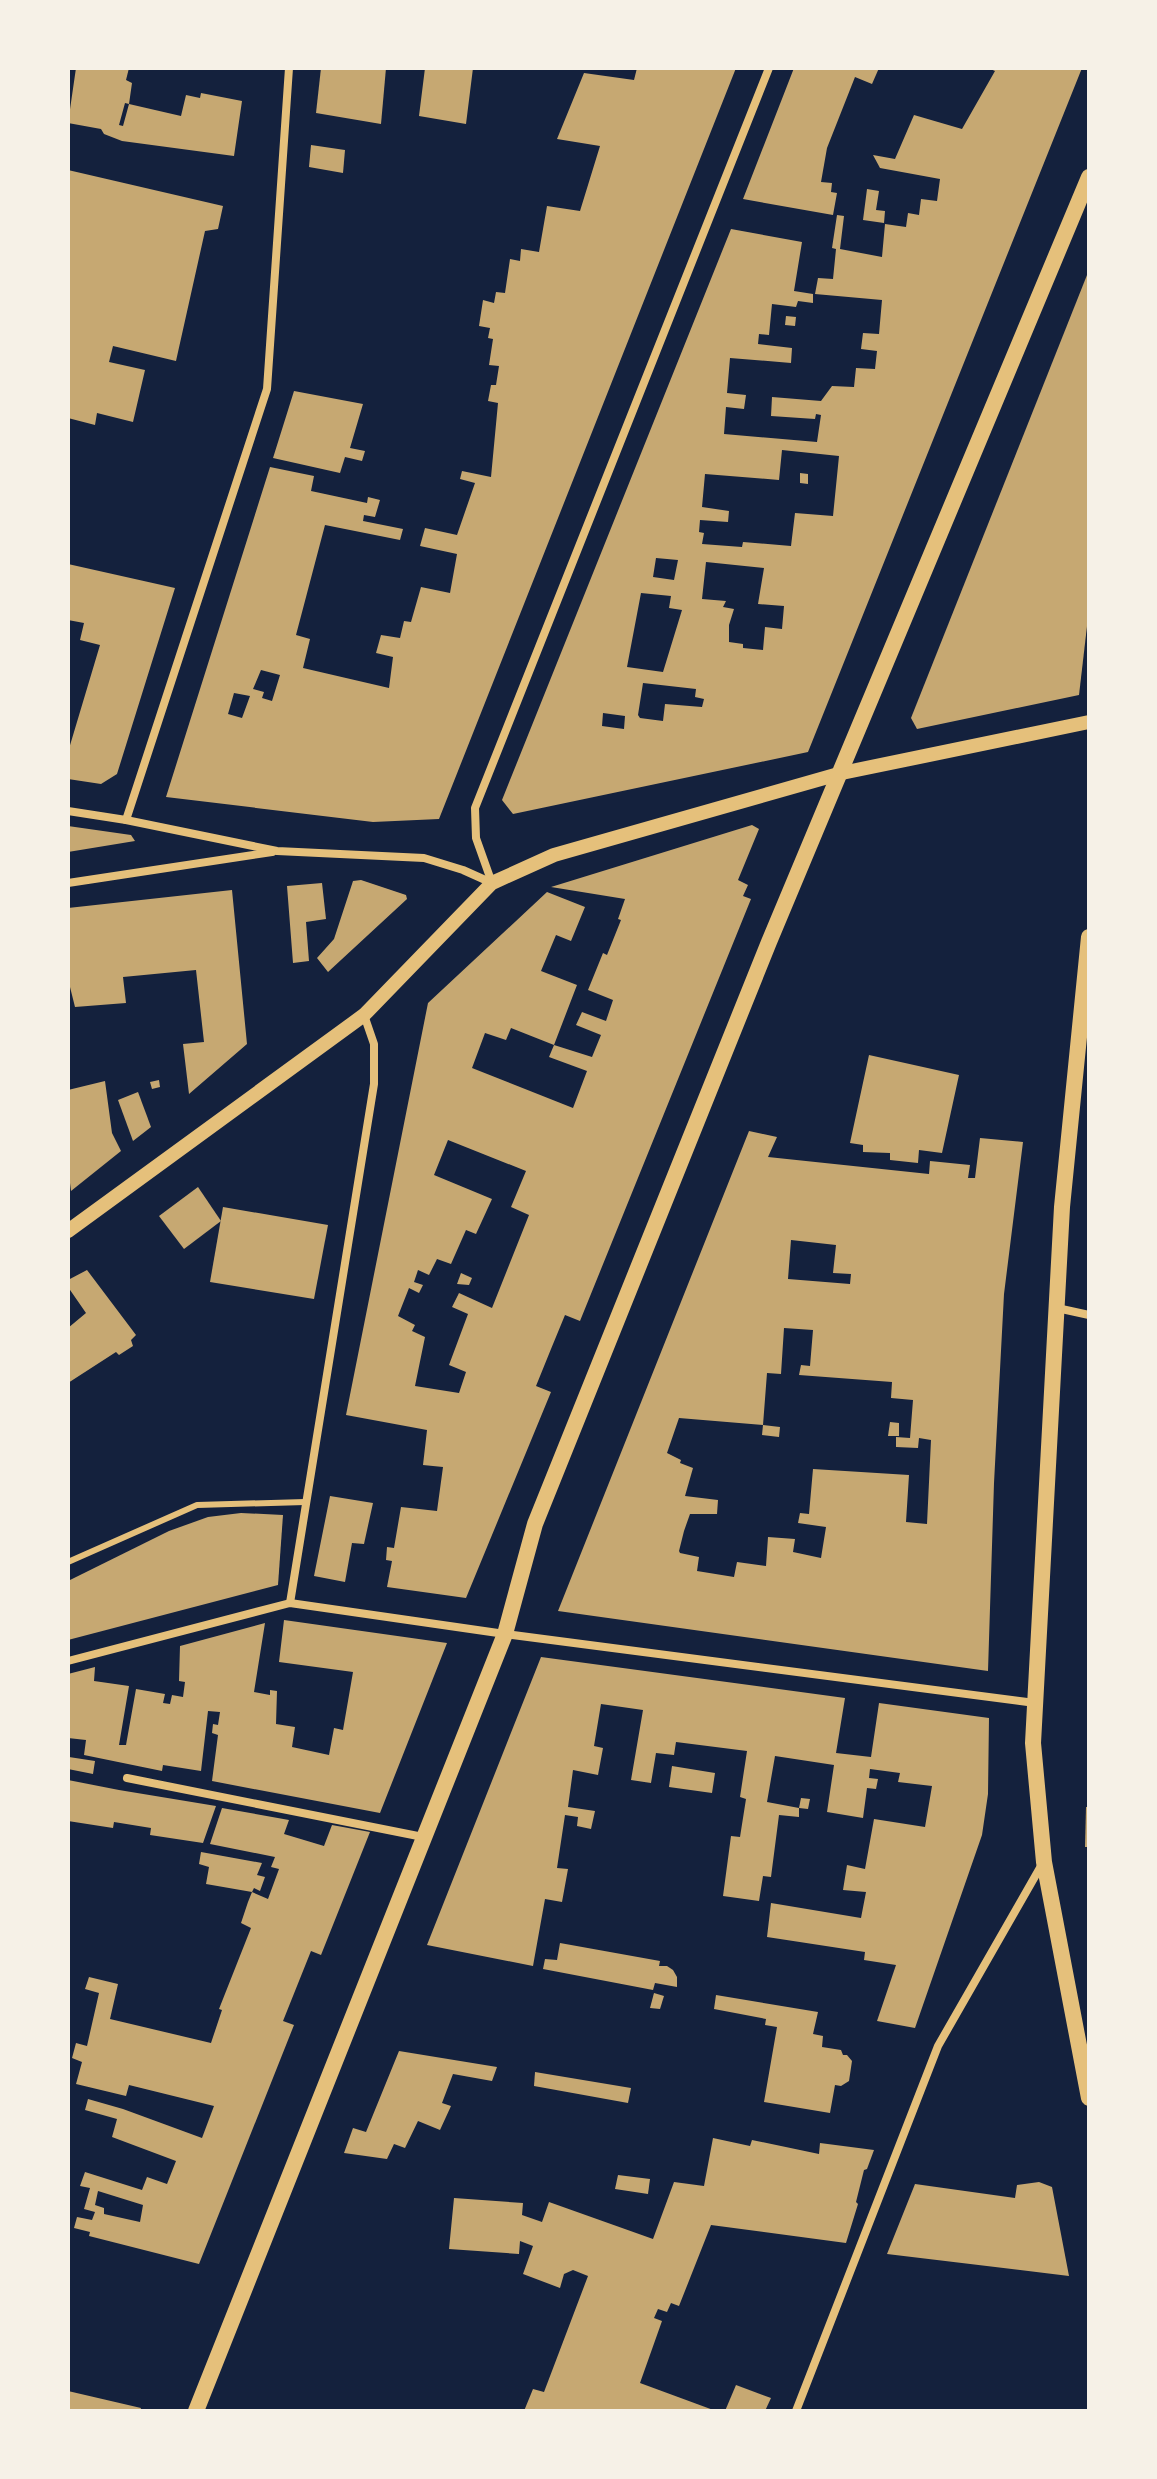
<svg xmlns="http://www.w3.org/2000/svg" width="1157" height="2479" viewBox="0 0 1157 2479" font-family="'Exo 2',sans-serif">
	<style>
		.building { fill: #c6a872; fill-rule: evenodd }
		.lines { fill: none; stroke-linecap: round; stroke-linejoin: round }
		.service { stroke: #e5c07b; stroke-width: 6 }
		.minor { stroke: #e5c07b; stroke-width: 8 }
		.tertiary { stroke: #e5c07b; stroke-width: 14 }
		.secondary { stroke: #e5c07b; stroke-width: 16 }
	</style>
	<rect width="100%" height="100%" fill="#14213d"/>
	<g class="building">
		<polygon points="76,68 129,68 126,80 132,83 129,104 125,103 119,125 123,126 129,104 181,116 186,95 200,98 201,93 242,101 234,156 122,141 104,134 101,129 68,123"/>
		<polygon points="321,68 386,68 381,124 316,113"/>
		<polygon points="425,68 473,68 466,124 419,116"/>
		<path d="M637,68H736L439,819L373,822L166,797L270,467L314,476L311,491L367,503L368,497L380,500L375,517L364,515L363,521L403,529L400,540L325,525L296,635L310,639L303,668L389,688L393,657L376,653L381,635L400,638L404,621L411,622L421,587L450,593L457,554L420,546L425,528L457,535L475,483L460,479L462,471L491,477L498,403L488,401L491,385H496L499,366L489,365L493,339L488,338L490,328L479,326L483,300L494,303L496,292L505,293L510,259L520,261L521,249L539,252L547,206L580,211L600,146L557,139L584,73L634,80ZM261,670L280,675L272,701L262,698L264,692L253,689ZM234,693L250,696L242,718L228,714Z"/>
		<polygon points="794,68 879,68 872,84 855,77 827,148 821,182 832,183 831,192 837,193 833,215 743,199"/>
		<path d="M988,68H1082L808,752L513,814L502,800L731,229L802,242L794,291L813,294V303L798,301L796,307L772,304L769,335L759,334L758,344L792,348L791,363L730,358L727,393L746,395L744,409L726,407L724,434L817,442L821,415L816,414L815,419L771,416L772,397L821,401L832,386L854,387L856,368L875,369L877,351L861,349L863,333L879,334L882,300L815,294L818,278L833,279L836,249L832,248L837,215L844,216L840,249L882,257L885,224L906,227L908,213L919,215L921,199L937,201L940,179L880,168L873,155L895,159L914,115L962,129L995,71ZM782,450L839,456L833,516L795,513L791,546L743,542L742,547L702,544L704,533L699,532L700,520L728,522L729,511L702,507L705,474L779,480ZM656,558L678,560L674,580L653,577ZM706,562L764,568L758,604L784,606L782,629L765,627L763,650L743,648V644L729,642V625L734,609L723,607L726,601L702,599ZM641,593L671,596L669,608L682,610L663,672L627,667ZM643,683L696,689L695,697L704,699L702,707L665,704L663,721L640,718L638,715ZM603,713L625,716L624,729L602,726Z"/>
		<polygon points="311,145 345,150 343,173 309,167"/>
		<polygon points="68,170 223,206 218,229 205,231 176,361 113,346 109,362 145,370 133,422 97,413 95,425 68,418"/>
		<polygon points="867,189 879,191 876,210 885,211 884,223 863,220"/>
		<polygon points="1089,270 1089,609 1079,695 917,729 911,718"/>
		<polygon points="786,316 796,317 795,326 785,325"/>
		<polygon points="294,391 363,404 350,448 365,451 362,461 345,457 340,473 273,458"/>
		<polygon points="800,473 808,474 808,484 800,483"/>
		<polygon points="68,564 175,588 117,774 101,784 68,779 68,752 100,645 80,640 84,623 68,620"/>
		<path d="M752,825L759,829L738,880L748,885L743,896L751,899L580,1321L565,1315L551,1349L536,1386L551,1392L466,1598L387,1587L392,1561L386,1560L387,1547L394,1548L401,1507L437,1511L443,1467L423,1465L427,1430L346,1415L428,1003L547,892L585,907L571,941L556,935L541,971L577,985L554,1045L511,1028L506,1040L485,1033L472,1068L573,1108L587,1071L549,1057L554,1045L592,1057L601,1035L576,1025L582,1012L606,1021L613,1000L588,990L603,953L607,955L621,920L618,919L625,899L551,887ZM448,1140L526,1171L511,1207L529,1215L492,1308L459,1293L452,1307L468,1314L449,1365L466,1372L459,1393L415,1386L425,1337L412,1331L415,1325L398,1316L409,1288L419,1293L423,1285L414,1282L418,1270L429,1275L437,1259L451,1264L466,1230L476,1234L492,1199L434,1175Z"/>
		<polygon points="68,826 131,835 135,841 68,852"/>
		<polygon points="361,880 406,895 407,899 328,972 317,958 334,939 353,881"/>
		<polygon points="322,883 326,919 306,922 309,961 293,963 287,886"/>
		<polygon points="232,890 247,1044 189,1094 183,1044 204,1042 196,970 123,977 126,1003 75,1007 68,979 68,908"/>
		<polygon points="869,1055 959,1075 942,1153 919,1150 918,1163 890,1160 890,1153 863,1152 863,1145 850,1143"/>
		<polygon points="159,1080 160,1087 152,1089 150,1082"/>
		<polygon points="105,1081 112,1133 121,1151 71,1191 68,1167 68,1090"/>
		<polygon points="138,1092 151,1127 133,1141 118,1100"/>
		<path d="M749,1131L777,1137L768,1157L929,1174L930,1161L970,1165L968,1178H975L980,1138L1023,1142L1004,1294L994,1483L988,1671L558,1611ZM791,1240L836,1245L833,1273L851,1274L850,1284L788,1279ZM784,1328L813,1330L810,1366L801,1365L799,1375L892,1382L891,1398L913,1400L910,1438L896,1437V1447L918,1448L919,1438L931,1440L927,1524L906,1522L909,1475L813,1469L809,1514L800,1513L798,1523L826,1527L821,1558L793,1552L795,1539L768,1537L766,1566L737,1562L734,1577L697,1571L699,1557L680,1553L679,1551L684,1531L690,1514H717L718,1500L685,1496L693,1468L680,1463L681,1460L667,1453L679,1418L763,1425L767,1373L781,1374Z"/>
		<polygon points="198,1187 221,1221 184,1249 159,1216"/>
		<polygon points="223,1207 328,1225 314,1299 210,1282"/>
		<polygon points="87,1270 136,1335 131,1340 133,1346 119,1355 116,1352 68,1383 68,1328 86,1313 68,1287 68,1280"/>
		<polygon points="461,1273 472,1278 469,1285 457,1284"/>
		<polygon points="890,1422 899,1423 899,1436 888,1436"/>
		<polygon points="763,1425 780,1427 779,1437 762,1435"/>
		<polygon points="330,1496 373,1503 364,1544 352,1543 345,1582 314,1576"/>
		<polygon points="241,1513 283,1515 278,1585 68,1640 68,1581 169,1531 208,1517"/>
		<polygon points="284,1620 447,1643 380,1813 212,1781 218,1735 212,1733 213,1724 218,1725 220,1712 208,1711 201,1771 163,1765 162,1771 84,1755 86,1740 68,1738 68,1674 95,1667 94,1681 129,1686 119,1745 126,1745 136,1689 165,1694 163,1703 170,1704 172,1695 183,1697 185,1682 179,1681 180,1646 265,1623 254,1692 270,1695 270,1690 277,1691 276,1724 295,1727 292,1747 329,1755 334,1728 343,1730 353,1672 279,1662"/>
		<polygon points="541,1657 845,1698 836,1753 871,1757 879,1703 989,1718 988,1794 982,1835 915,2028 877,2021 896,1965 864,1960 865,1952 767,1937 771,1903 861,1918 866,1892 843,1890 847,1865 865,1869 874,1819 925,1827 932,1786 898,1782 900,1773 870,1769 869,1778 878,1779 876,1789 867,1788 863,1818 827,1812 834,1765 775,1756 767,1802 799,1808 799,1817 779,1815 771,1877 763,1876 759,1901 723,1896 731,1836 740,1837 746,1799 740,1797 747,1751 676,1742 674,1755 656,1753 651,1783 631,1780 643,1710 601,1704 594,1746 603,1748 598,1775 573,1770 568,1807 595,1811 591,1829 577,1826 578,1817 565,1815 557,1868 568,1869 562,1902 545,1899 533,1966 427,1945"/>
		<polygon points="69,1757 95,1761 93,1774 68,1769"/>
		<polygon points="672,1766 715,1773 712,1793 669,1787"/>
		<polygon points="68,1780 119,1790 216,1806 203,1843 150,1835 151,1828 114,1822 113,1828 68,1821"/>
		<polygon points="801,1798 810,1799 808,1809 799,1808"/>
		<polygon points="1086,1807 1089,1807 1089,1847 1085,1847"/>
		<path d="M222,1808L289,1820L284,1834L324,1846L332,1825L370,1832L321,1955L311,1951L283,2021L294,2025L199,2264L89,2236L90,2232L74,2228L77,2217L92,2220L95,2212L84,2209L90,2188L80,2186L85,2172L142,2190L147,2177L167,2184L176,2161L112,2137L117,2119L85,2110L88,2099L123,2109L202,2138L214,2106L129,2085L126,2096L76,2084L82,2062L72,2058L76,2043L87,2046L99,1993L85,1989L89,1977L118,1984L110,2019L211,2043L222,2010L219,2009L251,1928L241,1923L248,1902L252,1892L268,1899L279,1869L271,1867L275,1857L210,1844ZM98,2191L143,2205L140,2222L104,2214V2208L95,2205Z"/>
		<polygon points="201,1852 262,1863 257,1875 265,1877 260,1891 254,1888 252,1892 206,1884 209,1867 199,1864"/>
		<polygon points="560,1943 660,1961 659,1966 667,1966 673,1970 677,1977 677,1987 655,1983 653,1990 543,1969 545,1959 557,1960"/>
		<polygon points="654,1993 664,1996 660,2009 650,2008"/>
		<polygon points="716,1995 818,2012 813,2034 823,2036 822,2047 841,2050 843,2055 847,2055 852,2061 849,2081 841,2086 835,2085 830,2113 764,2102 777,2027 765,2025 766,2019 714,2009"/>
		<polygon points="399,2051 497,2067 492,2081 453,2074 442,2103 451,2106 440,2130 418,2121 405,2148 394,2144 387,2159 344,2153 353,2128 366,2132"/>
		<polygon points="535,2072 631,2088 628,2103 534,2086"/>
		<polygon points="713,2138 750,2146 752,2140 819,2154 820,2143 874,2150 867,2169 864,2170 856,2202 858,2204 846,2243 711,2225 679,2306 671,2303 667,2312 658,2309 654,2318 662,2321 640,2383 716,2411 524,2411 533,2389 544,2392 588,2276 573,2270 564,2274 560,2288 523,2274 533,2246 520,2241 519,2254 449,2249 454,2198 523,2203 522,2215 542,2222 549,2202 653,2239 674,2182 704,2186"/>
		<polygon points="618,2175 650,2179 648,2194 615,2189"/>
		<polygon points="1039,2182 1052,2187 1069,2276 887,2254 915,2184 1015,2198 1017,2185"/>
		<polygon points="736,2385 771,2398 765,2411 725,2411"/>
		<polygon points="68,2391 141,2408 140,2411 68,2411"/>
	</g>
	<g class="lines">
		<polyline class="service" points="68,1562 197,1505 305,1502"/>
		<g class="minor">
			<polyline points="68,811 126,820 277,851 424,858 463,870 492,883"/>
			<polyline points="126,820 267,389 289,68"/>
			<polyline points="68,883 272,852"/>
			<polyline points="492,883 476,838 475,808 769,68"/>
			<polyline points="1057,1308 1089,1315"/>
			<polyline points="290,1603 374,1084 374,1044 364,1015"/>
			<polyline points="68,1661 290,1603 505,1634 1035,1703"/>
			<polyline points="127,1778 423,1837"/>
			<polyline points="796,2411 938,2046 1041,1866"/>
		</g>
		<polyline class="tertiary" points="68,1231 364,1015 492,883 554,855 842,773 1089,722"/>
		<g class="secondary">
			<polyline points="1089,937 1062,1207 1033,1743 1044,1862 1089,2098"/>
			<polyline points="196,2411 505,1634 535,1524 769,942 1089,177"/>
		</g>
	</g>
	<rect width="1157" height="2479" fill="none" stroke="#f6f1e7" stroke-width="140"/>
</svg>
